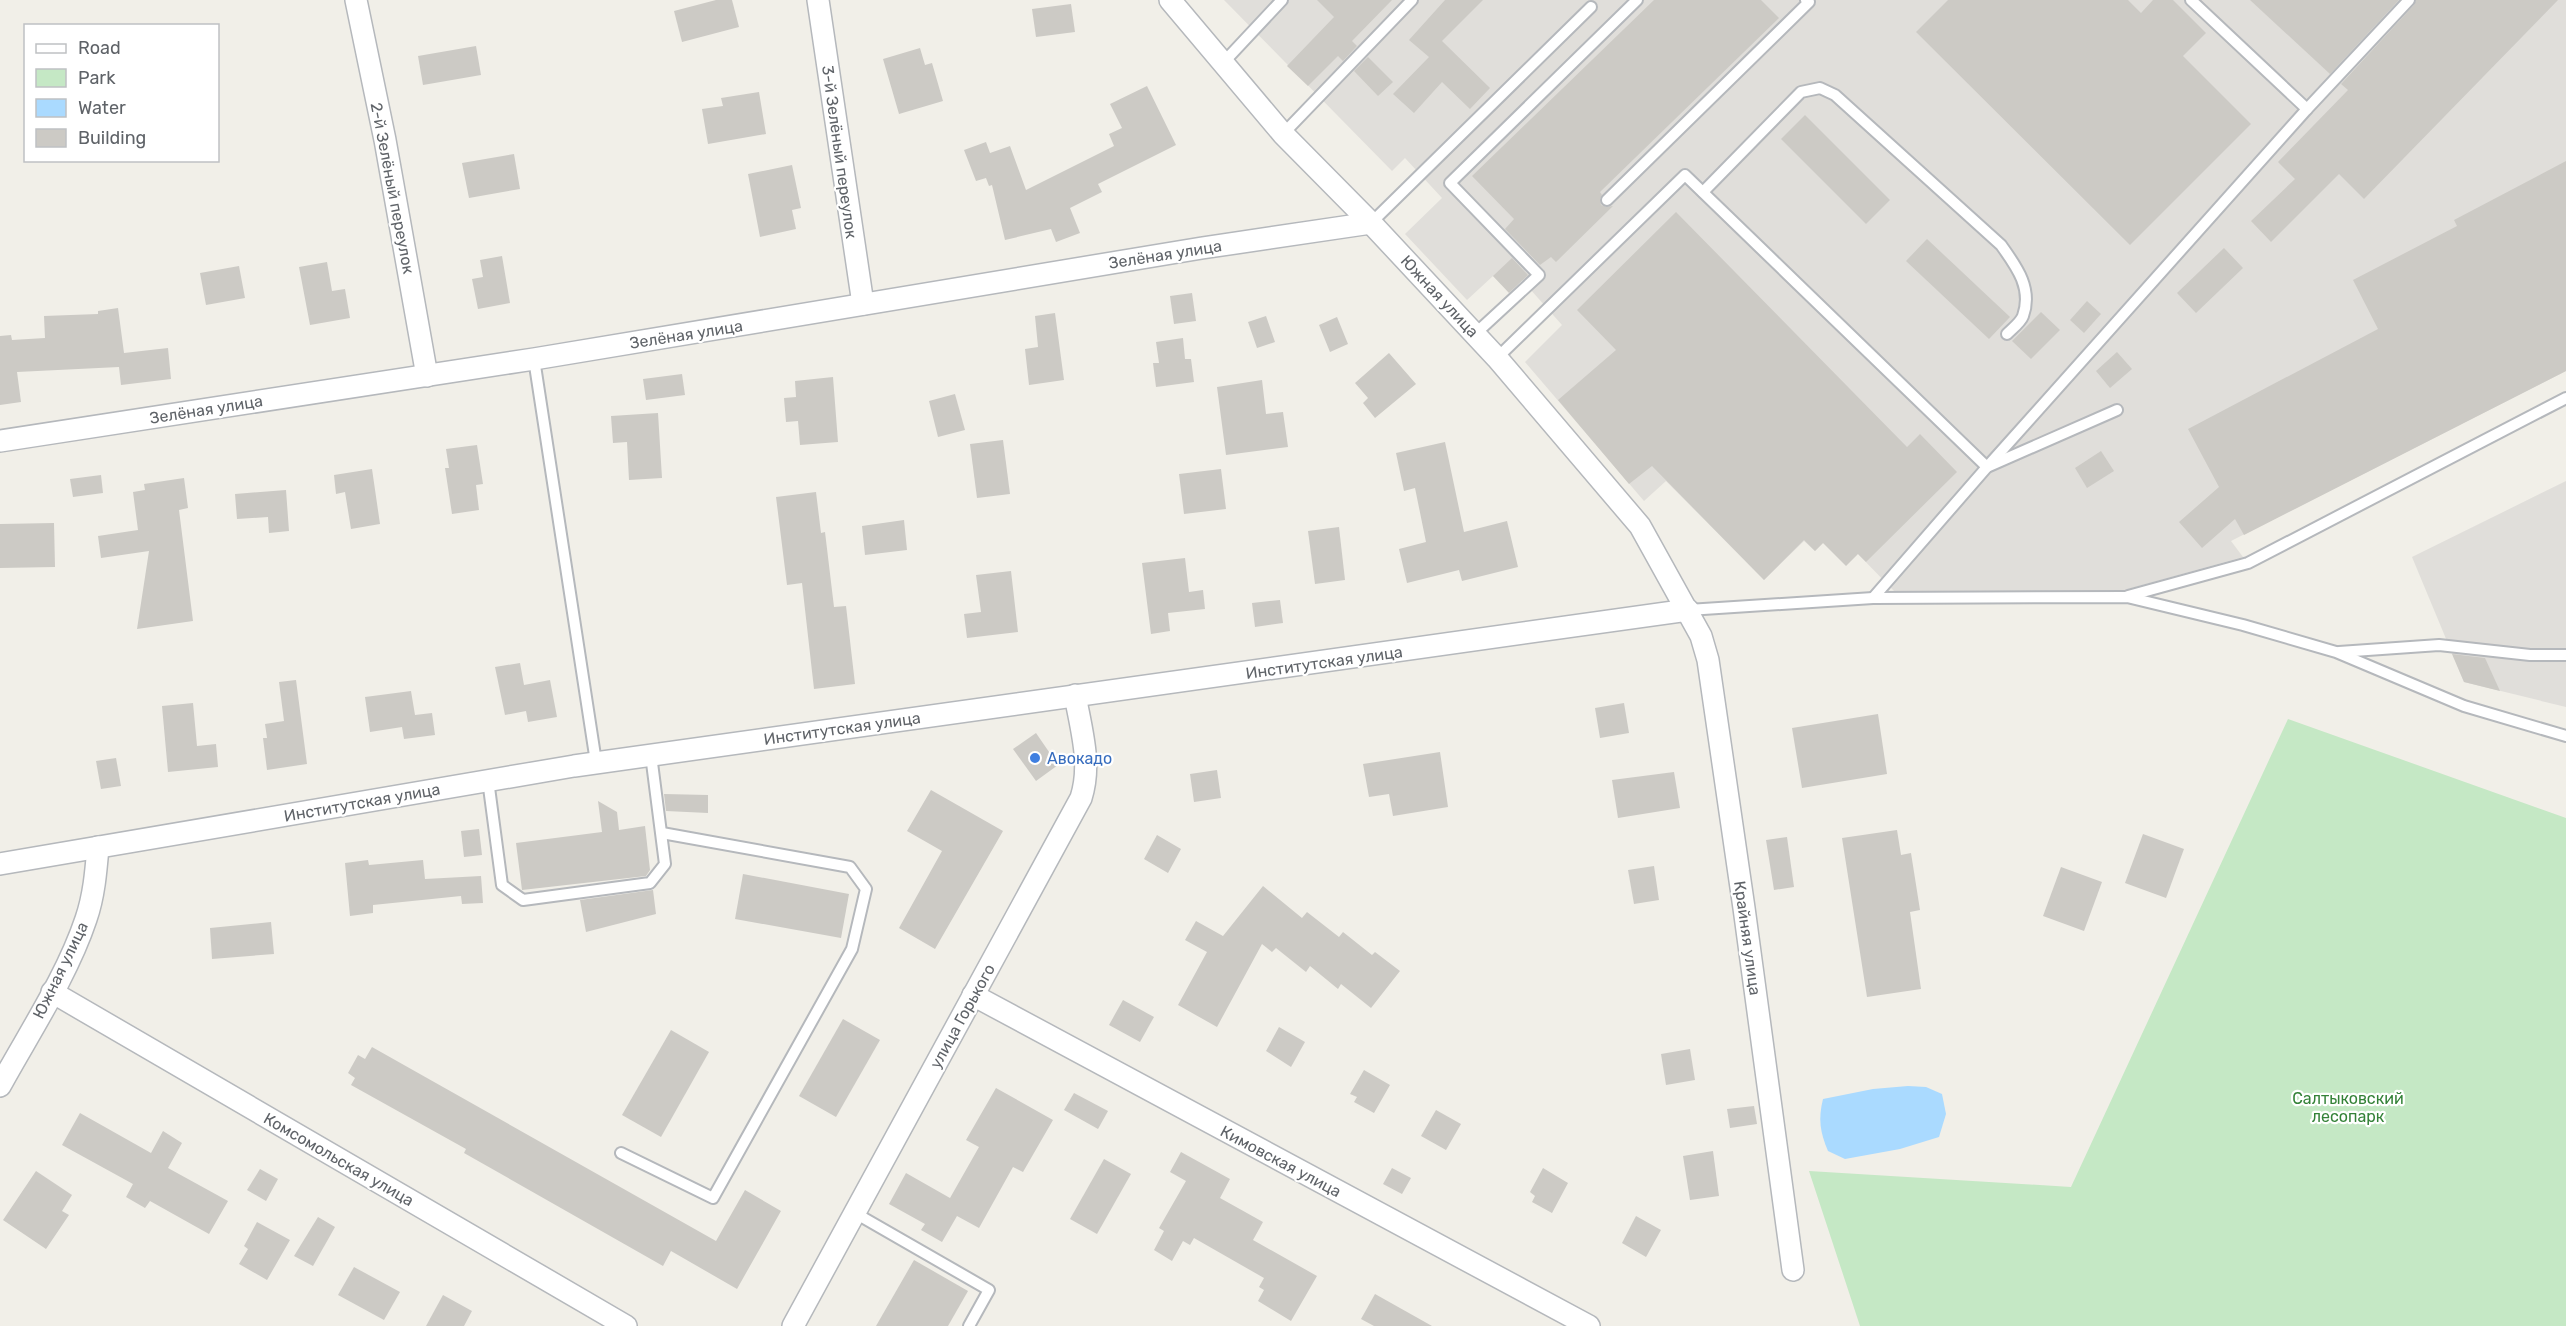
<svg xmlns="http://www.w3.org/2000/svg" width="2566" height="1326" viewBox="0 0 2566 1326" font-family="Rubik,sans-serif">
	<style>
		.industrial { fill: #e0deda }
		.green { fill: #c5e8c5 }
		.water { fill: #aadaff }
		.building { fill: #cccac5 }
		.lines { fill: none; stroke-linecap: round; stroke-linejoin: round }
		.lane-casing { stroke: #b5b8bc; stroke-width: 14 }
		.street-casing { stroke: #b5b8bc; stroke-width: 24 }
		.lane { stroke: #fff; stroke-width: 10 }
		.street { stroke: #fff; stroke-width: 21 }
		.shop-dot { fill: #3f7fe0; stroke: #fff; stroke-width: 2 }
		.labels { text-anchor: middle; stroke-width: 4.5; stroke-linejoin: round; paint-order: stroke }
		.street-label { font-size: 16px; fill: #5f6368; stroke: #fff }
		.shop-label { font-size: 16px; fill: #366cbe; stroke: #fff; text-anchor: start }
		.park-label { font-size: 16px; fill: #348238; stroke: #fff }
	</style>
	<rect width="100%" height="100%" fill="#f1efe8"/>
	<g class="industrial">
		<polygon points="1224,0 2566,0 2566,371 2231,541 2243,557 2121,591 1894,591 1858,554 1823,543 1815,551 1804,541 1764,580 1666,481 1644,501 1525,362 1562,325 1522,280 1509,292 1493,276 1467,300 1405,234 1442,198 1405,158 1392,171"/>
		<polygon points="2566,481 2566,707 2464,682 2412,557"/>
	</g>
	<polygon class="green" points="2288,719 2566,818 2566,1326 1860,1326 1809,1171 2071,1187"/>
	<path class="water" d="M1908,1086L1926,1087L1942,1094L1946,1114L1939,1137L1900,1149L1845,1159L1828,1151C1820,1132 1818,1119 1823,1099L1873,1089Z"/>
	<g class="building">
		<polygon points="716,0 732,0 739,27 682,42 674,11"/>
		<polygon points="1317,0 1392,0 1352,41 1357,46 1343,61 1338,56 1308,86 1287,66 1334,17"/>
		<polygon points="1445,0 1483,0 1442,41 1490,88 1470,109 1442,82 1414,113 1393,94 1429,57 1409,40"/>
		<polygon points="1654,0 1761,0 1779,18 1600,192 1602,195 1600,199 1601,205 1606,207 1613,206 1556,262 1551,257 1540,265 1505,229 1514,219 1472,176"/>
		<polygon points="1948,0 2128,0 2141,13 2153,0 2173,0 2206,33 2183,56 2251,124 2130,245 1916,32"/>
		<polygon points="2250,0 2399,0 2330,74"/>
		<polygon points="2416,0 2558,0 2364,199 2339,174 2271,242 2251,221 2295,179 2278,162 2348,90 2341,84 2414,5"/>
		<polygon points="1071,4 1075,32 1036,37 1032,9"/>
		<polygon points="476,46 481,75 423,85 418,56"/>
		<polygon points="920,48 925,65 932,63 943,101 899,114 883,59"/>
		<polygon points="1368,57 1393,82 1378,96 1354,71"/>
		<polygon points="1147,86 1176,145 1098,184 1102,192 1070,208 1080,233 1056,242 1051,229 1005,240 992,185 989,186 986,178 976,181 964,150 986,142 990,153 1010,146 1026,190 1114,146 1109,134 1122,128 1110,104"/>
		<polygon points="759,92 766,134 708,144 702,109 723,106 721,98"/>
		<polygon points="1805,115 1890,200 1866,224 1781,139"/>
		<polygon points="514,154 520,189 469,198 462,163"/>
		<polygon points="2566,161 2566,371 2244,535 2235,519 2202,548 2179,522 2219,487 2188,429 2378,329 2353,280 2457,226 2454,220"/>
		<polygon points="792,165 801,208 792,210 796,229 760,237 748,174"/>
		<polygon points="1676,212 1907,447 1920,434 1957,472 1866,562 1858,554 1846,566 1823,543 1815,551 1804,540 1764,580 1652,466 1629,484 1558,400 1616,350 1577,310"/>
		<polygon points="1927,239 2010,317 1989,339 1906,261"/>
		<polygon points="2224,248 2243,268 2196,313 2177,293"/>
		<polygon points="502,256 510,303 478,309 472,279 483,277 480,260"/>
		<polygon points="1512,258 1528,275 1509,293 1493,276"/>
		<polygon points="327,262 332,291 345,289 350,318 310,325 299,267"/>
		<polygon points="239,266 245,298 206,305 200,273"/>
		<polygon points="1192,293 1196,321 1174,324 1170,296"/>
		<polygon points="2087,301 2101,314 2084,333 2070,320"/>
		<polygon points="118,308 124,353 168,348 171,379 121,385 119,367 17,372 21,402 0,405 0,336 11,335 12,340 45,338 44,316 98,314 98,311"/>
		<polygon points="2041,312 2060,330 2031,359 2012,341"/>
		<polygon points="1055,313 1064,380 1029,385 1025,349 1038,347 1035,316"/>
		<polygon points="1266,316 1275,342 1257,348 1248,322"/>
		<polygon points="1337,317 1348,344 1330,352 1319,325"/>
		<polygon points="1183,338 1185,359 1191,359 1194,382 1156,387 1153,363 1159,363 1156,342"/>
		<polygon points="2117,352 2132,369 2110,388 2096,371"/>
		<polygon points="1389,353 1416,384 1375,418 1363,403 1368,398 1355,383"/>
		<polygon points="682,374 685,395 646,400 643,379"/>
		<polygon points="833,377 838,442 800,445 798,421 786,422 784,398 796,397 795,381"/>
		<polygon points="1262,380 1266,414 1283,412 1288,447 1226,455 1217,387"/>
		<polygon points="955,394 965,430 938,437 929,401"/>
		<polygon points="658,413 662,478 629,480 627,442 613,443 611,416"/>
		<polygon points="1003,440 1010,494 977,498 970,444"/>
		<polygon points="1445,442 1464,532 1507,521 1518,567 1462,581 1459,570 1407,583 1399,549 1426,542 1415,488 1404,491 1396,453"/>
		<polygon points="477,445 483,484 476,485 479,510 452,514 445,468 449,468 446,449"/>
		<polygon points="2101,451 2114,471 2087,488 2075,468"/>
		<polygon points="372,469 380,524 351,529 345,492 336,494 334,475"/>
		<polygon points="1221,469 1226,509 1184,514 1179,474"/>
		<polygon points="101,475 103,493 73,497 70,479"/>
		<polygon points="184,478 188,508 179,510 193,621 137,629 149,551 101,558 98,536 138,530 133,492 145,490 144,484"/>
		<polygon points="286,490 289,531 269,533 268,517 237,519 235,494"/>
		<polygon points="816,492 821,533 825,532 834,607 846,606 855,684 814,689 802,583 787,585 776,497"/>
		<polygon points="904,520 907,550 865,555 862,526"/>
		<polygon points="54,523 55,567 0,568 0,524"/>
		<polygon points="1339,527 1345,580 1315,584 1308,531"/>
		<polygon points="1185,558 1189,592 1203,590 1205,609 1168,613 1170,631 1151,634 1142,563"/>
		<polygon points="1011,571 1018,632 967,638 964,614 981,612 976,575"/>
		<polygon points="1280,600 1283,623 1255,627 1252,603"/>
		<polygon points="2452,654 2485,658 2500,691 2464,682"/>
		<polygon points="520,663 524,685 550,680 557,717 528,722 526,711 505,715 495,667"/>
		<polygon points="296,680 307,764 267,770 263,738 267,738 265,724 284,721 279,682"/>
		<polygon points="411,691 415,715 432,713 435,735 404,739 402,727 370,732 365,697"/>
		<polygon points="193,703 197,746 216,744 218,767 168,772 162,706"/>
		<polygon points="1624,703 1629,733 1600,738 1595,708"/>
		<polygon points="1878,714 1887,774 1802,788 1792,728"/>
		<polygon points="1036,733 1058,765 1036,781 1013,749"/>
		<polygon points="1440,752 1448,807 1393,816 1389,794 1369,797 1363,764"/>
		<polygon points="116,758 121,786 101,789 96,761"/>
		<polygon points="1217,770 1221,798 1194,802 1190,774"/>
		<polygon points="1674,772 1680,808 1618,818 1612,780"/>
		<polygon points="931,790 1003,831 935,949 899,928 942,851 907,831"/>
		<polygon points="664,794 708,795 708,813 666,811"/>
		<polygon points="598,801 617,812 619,830 645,826 650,870 646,876 522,890 516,843 602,832"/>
		<polygon points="479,829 482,855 464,857 461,831"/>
		<polygon points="1897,830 1901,855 1911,853 1920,910 1910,912 1921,989 1867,997 1842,838"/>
		<polygon points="2143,834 2184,849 2166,898 2125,883"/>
		<polygon points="1157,835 1181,849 1168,873 1144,859"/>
		<polygon points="1787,837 1794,887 1774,890 1766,840"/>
		<polygon points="368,860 369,865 423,860 425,879 481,876 483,903 462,904 461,896 373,905 373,913 350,916 345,863"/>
		<polygon points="1654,866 1659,900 1634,904 1628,870"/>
		<polygon points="2061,867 2102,882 2084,931 2043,916"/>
		<polygon points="743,874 849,894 841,938 735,919"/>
		<polygon points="1263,886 1302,918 1307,912 1339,937 1343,932 1372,955 1375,952 1400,971 1371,1008 1341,984 1338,989 1310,966 1306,972 1276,948 1272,952 1262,944 1217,1027 1178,1005 1207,952 1185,940 1196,921 1223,936"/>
		<polygon points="653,890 656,914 586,932 580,900"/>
		<polygon points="271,922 274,954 212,959 210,928"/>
		<polygon points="1123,1000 1154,1017 1140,1042 1109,1025"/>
		<polygon points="843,1019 880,1040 836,1117 799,1096"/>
		<polygon points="1279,1027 1305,1042 1291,1067 1266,1051"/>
		<polygon points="671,1030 709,1052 661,1137 622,1115"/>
		<polygon points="372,1047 716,1241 745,1190 781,1211 737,1289 671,1251 663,1266 464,1153 466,1149 351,1085 355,1078 348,1073 358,1055 365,1059"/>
		<polygon points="1690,1049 1695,1080 1666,1085 1661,1054"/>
		<polygon points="1364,1070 1390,1085 1374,1113 1354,1102 1357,1097 1350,1094"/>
		<polygon points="996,1088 1053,1120 1023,1172 1013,1167 979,1228 957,1216 942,1242 921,1230 925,1224 889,1204 906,1173 950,1198 979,1147 966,1140"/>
		<polygon points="1074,1093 1108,1111 1098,1129 1064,1110"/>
		<polygon points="1754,1106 1757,1124 1730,1128 1727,1109"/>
		<polygon points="1436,1110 1461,1124 1446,1150 1421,1136"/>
		<polygon points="80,1113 151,1153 163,1131 182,1143 168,1168 228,1201 209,1234 150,1201 145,1208 126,1197 133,1184 62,1145"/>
		<polygon points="1713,1151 1719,1196 1690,1200 1683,1156"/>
		<polygon points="1181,1152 1230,1179 1220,1198 1263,1222 1253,1240 1317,1276 1291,1321 1258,1301 1264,1290 1259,1287 1264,1278 1194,1238 1190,1245 1183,1241 1172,1261 1154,1250 1164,1231 1159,1228 1186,1181 1170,1172"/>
		<polygon points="1104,1159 1131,1174 1097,1234 1070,1219"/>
		<polygon points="1392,1168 1411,1178 1402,1194 1383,1184"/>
		<polygon points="1543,1168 1568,1183 1552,1213 1532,1202 1535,1196 1530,1192"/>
		<polygon points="260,1169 278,1179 266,1201 247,1190"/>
		<polygon points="36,1171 72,1195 62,1211 69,1215 46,1249 3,1220"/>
		<polygon points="1636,1216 1661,1230 1646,1257 1622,1243"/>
		<polygon points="318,1217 335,1227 313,1266 294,1256"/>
		<polygon points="257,1222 290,1240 267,1280 239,1264 248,1249 244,1246"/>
		<polygon points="914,1260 968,1291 948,1326 876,1326"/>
		<polygon points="354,1267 400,1292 384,1320 338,1295"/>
		<polygon points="1375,1294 1432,1326 1374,1326 1361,1319"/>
		<polygon points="443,1295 472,1311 464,1326 426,1326"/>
	</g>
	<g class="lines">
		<defs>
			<g id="lane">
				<polyline points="1223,63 1282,0"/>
				<polyline points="2307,109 2409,0"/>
				<polyline points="1283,134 1412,0"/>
				<path d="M1703,192L1801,92L1820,88L1835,95L2001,245C2016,266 2033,288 2023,316C2021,322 2012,329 2007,334"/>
				<polyline points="1607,200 1809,2 1806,0"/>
				<polyline points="1371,223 1591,7"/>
				<polyline points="1475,334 1539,275 1450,183 1637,0"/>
				<polyline points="1497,358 1685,175 1987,467 2307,109 2191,0"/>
				<polyline points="534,359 596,762"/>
				<polyline points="2128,596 2248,563 2566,398"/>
				<polyline points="1873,598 1987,467 2117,410"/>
				<polyline points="1688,610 1873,598 2127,597 2243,625 2336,652 2464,706 2566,736"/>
				<polyline points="2339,652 2439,645 2530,655 2566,655"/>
				<polyline points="488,780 502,885 523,900 650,883 665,864 651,755"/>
				<polyline points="621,1153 713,1198 852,949 866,889 850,867 662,833"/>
				<polyline points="855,1213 989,1290 969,1326"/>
			</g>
			<g id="street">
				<polyline points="356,0 385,140 427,376"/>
				<polyline points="818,0 863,304"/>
				<polyline points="1170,0 1283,134 1371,223 1497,358 1640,526 1701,636 1708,660 1744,908 1793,1270"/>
				<polyline points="0,441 534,359 1202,248 1371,223"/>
				<polyline points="0,864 574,766 1688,610"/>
				<polyline points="52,992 626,1326"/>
				<polyline points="973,995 1589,1326"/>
				<path d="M0,1086C29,1033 67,976 86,919C94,896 96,871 98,847"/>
				<path d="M793,1326L1081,798C1092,764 1081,729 1075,695"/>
			</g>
		</defs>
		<use href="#lane" class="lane-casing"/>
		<use href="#street" class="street-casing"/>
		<use href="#lane" class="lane"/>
		<use href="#street" class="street"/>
	</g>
	<circle class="shop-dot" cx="1035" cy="758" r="6"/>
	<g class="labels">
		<g class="street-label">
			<text transform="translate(840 152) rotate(82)" y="6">3-й Зелёный переулок</text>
			<text transform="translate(393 188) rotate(79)" y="6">2-й Зелёный переулок</text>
			<text transform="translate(1165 254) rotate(-9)" y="6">Зелёная улица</text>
			<text transform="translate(1440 296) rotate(47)" y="6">Южная улица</text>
			<text transform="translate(686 334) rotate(-9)" y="6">Зелёная улица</text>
			<text transform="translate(206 409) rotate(-9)" y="6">Зелёная улица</text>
			<text transform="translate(1324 662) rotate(-8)" y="6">Институтская улица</text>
			<text transform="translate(842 728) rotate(-8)" y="6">Институтская улица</text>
			<text transform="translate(362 802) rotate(-10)" y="6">Институтская улица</text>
			<text transform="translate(1748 938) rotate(82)" y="6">Крайняя улица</text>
			<text transform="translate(60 970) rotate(-64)" y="6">Южная улица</text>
			<text transform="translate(962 1016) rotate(-61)" y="6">улица Горького</text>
			<text transform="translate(339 1159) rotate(30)" y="6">Комсомольская улица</text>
			<text transform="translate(1281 1161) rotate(28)" y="6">Кимовская улица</text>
		</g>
		<g class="shop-label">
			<text x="1047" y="764">Авокадо</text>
		</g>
		<g class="park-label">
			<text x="2348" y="1104">Салтыковский<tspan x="2348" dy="18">лесопарк</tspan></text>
		</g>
	</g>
	<rect x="24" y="24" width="195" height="138" fill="#ffffff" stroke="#bfc1c3" stroke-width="1.5"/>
	<rect x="36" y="44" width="30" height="9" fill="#ffffff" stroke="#bfc1c3" stroke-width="1.5"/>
	<text x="78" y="54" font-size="18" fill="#5f6368">Road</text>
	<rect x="36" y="69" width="30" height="18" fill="#c5e8c5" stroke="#bfc1c3" stroke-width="1.5"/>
	<text x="78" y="84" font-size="18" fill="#5f6368">Park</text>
	<rect x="36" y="99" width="30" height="18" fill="#aadaff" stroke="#bfc1c3" stroke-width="1.5"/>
	<text x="78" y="114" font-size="18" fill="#5f6368">Water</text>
	<rect x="36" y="129" width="30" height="18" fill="#cccac5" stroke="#bfc1c3" stroke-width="1.5"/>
	<text x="78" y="144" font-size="18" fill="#5f6368">Building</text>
</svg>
